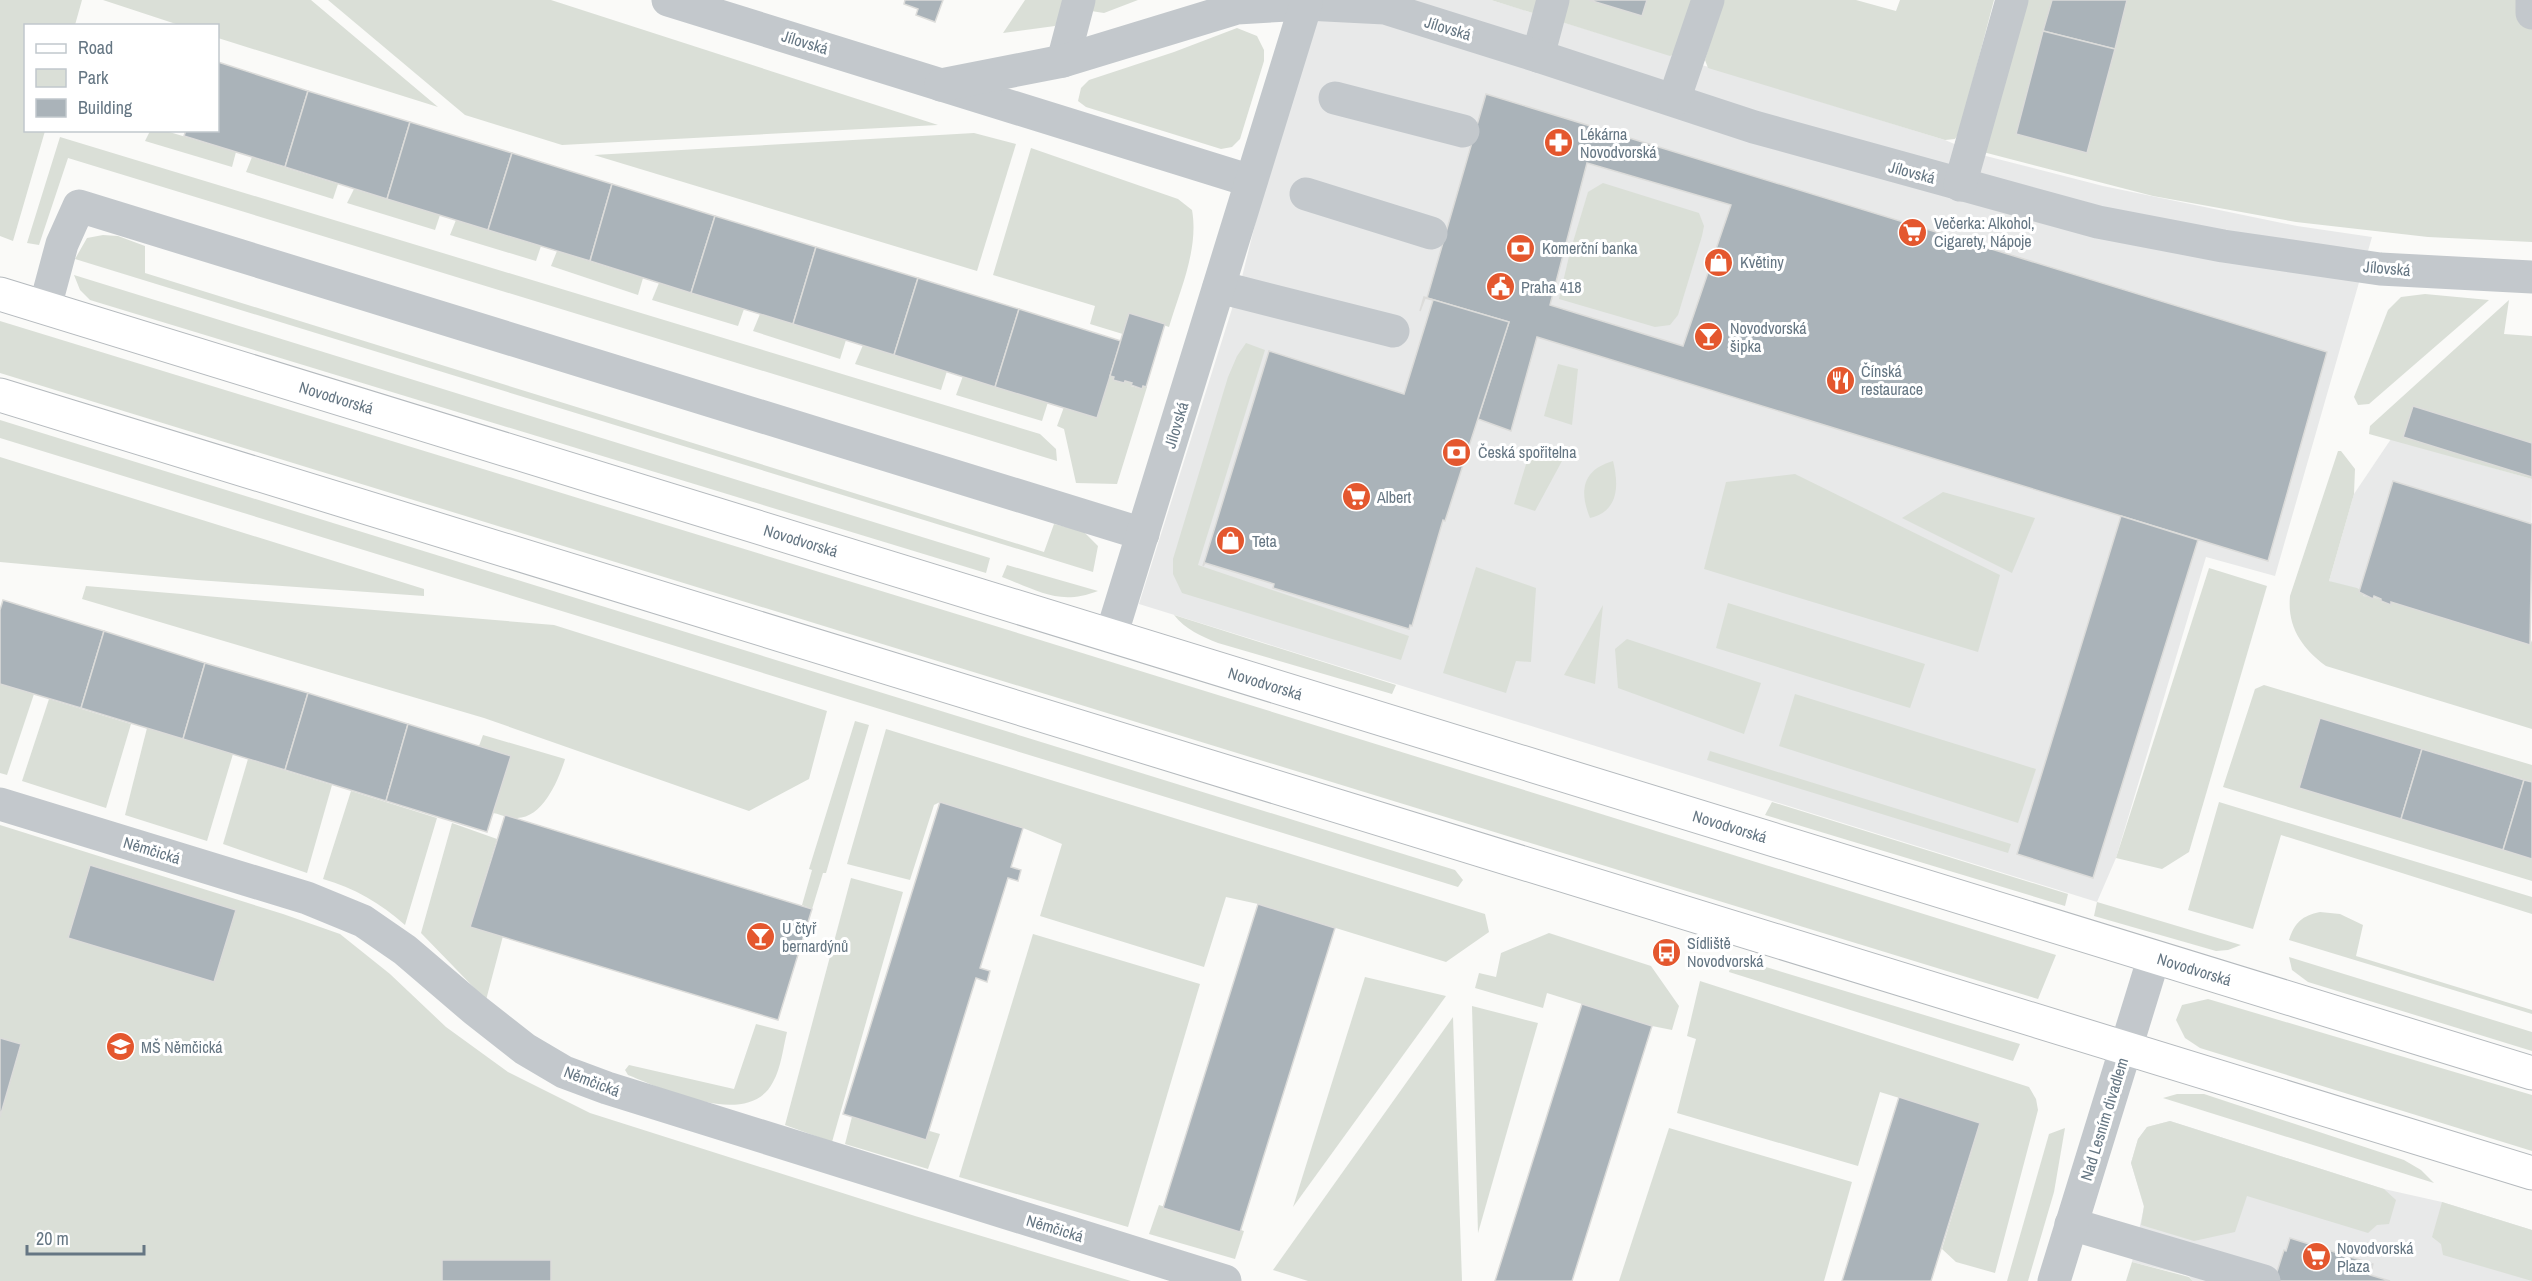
<svg xmlns="http://www.w3.org/2000/svg" width="2532" height="1281" viewBox="0 0 2532 1281" font-family="'Archivo Narrow',sans-serif">
	<style>
		.built { fill: #e8e9e9 }
		.green { fill: #dadfd7; fill-rule: evenodd }
		.building { fill: #aab3b9; stroke: #dcdcda; stroke-width: 1.5; fill-rule: evenodd }
		.lines { fill: none; stroke-linecap: round; stroke-linejoin: round }
		.major-casing { stroke: #b5babe; stroke-width: 35 }
		.minor { stroke: #c3c8cc; stroke-width: 33 }
		.major { stroke: #fff; stroke-width: 33 }
		.labels { text-anchor: middle; stroke-width: 6; stroke-linejoin: round; paint-order: stroke }
		.street-label { font-size: 16px; fill: #657683; stroke: #fff }
		.poi-label { font-size: 16px; fill: #657683; stroke: #fff; text-anchor: start }
	</style>
	<rect width="100%" height="100%" fill="#fafaf8"/>
	<g class="built">
		<polygon points="1321,0 1491,0 1945,140 1978,154 2103,186 2297,226 2372,237 2275,576 2206,557 2116,858 2097,902 1139,604 1242,277 1271,160"/>
		<polygon points="2391,439 2532,479 2530,645 2414,623 2329,581 2354,494"/>
		<polygon points="2170,1121 2384,1189 2442,1202 2532,1230 2532,1281 2193,1281 2189,1276 2132,1262 2144,1207 2131,1163 2138,1139 2147,1127"/>
	</g>
	<g class="green">
		<polygon points="0,0 82,0 75,25 26,26 26,130 45,131 13,241 0,236"/>
		<polygon points="103,0 311,0 438,107 218,38 218,26 179,25"/>
		<polygon points="328,0 551,0 938,125 562,145 465,115"/>
		<polygon points="1025,0 1066,0 1060,18 1055,26 1003,33"/>
		<polygon points="1089,0 1138,0 1104,13 1091,11"/>
		<polygon points="1491,0 1589,0 1642,16 1647,0 1695,0 1677,54 1670,56"/>
		<polygon points="1723,0 1856,0 1896,11 1900,0 1994,0 1959,133 1955,139 1945,140 1708,68 1705,60"/>
		<polygon points="2024,0 2052,0 2017,134 2087,152 2127,0 2532,0 2532,242 2428,237 2296,222 2153,196 1983,152"/>
		<polygon points="1237,28 1257,36 1264,50 1264,61 1240,139 1232,147 1221,149 1086,107 1078,101 1081,88 1089,80 1174,52"/>
		<polygon points="150,131 166,131 236,152 232,167 145,141"/>
		<polygon points="974,133 1016,144 977,271 594,155"/>
		<polygon points="60,137 1040,434 1056,449 1057,461 68,158 39,245 27,243"/>
		<path d="M1031,148L1178,199L1192,210C1199,249 1180,290 1169,327L1132,314L1126,335L1090,324L1095,306L993,275Z"/>
		<polygon points="252,157 338,184 333,199 246,172"/>
		<polygon points="1603,183 1699,213 1704,226 1702,236 1678,315 1670,325 1655,327 1559,299 1570,252 1588,192"/>
		<polygon points="354,189 440,215 435,230 347,203"/>
		<polygon points="456,220 541,246 536,261 450,235"/>
		<polygon points="103,235 118,236 145,246 145,273 1044,552 1054,524 1083,531 1098,546 1093,572 75,259 87,238"/>
		<polygon points="557,251 643,278 638,295 551,266"/>
		<polygon points="74,275 990,558 986,573 90,300 80,290"/>
		<polygon points="659,283 744,309 738,326 652,300"/>
		<polygon points="2425,294 2489,300 2369,404 2358,405 2354,397 2388,310 2401,297"/>
		<polygon points="2509,300 2504,334 2532,336 2532,479 2369,434 2370,426"/>
		<polygon points="760,314 846,340 840,359 753,331"/>
		<polygon points="0,321 963,616 2056,955 2038,999 0,373"/>
		<polygon points="1246,343 1265,350 1198,565 1409,636 1401,660 1182,593 1173,574 1173,559 1228,377 1237,356"/>
		<polygon points="863,345 947,371 941,390 855,364"/>
		<polygon points="1558,364 1578,369 1572,425 1544,416"/>
		<polygon points="963,376 1048,402 1042,421 956,395"/>
		<polygon points="1110,376 1114,377 1113,380 1124,383 1125,381 1132,383 1131,386 1142,389 1143,386 1147,387 1117,484 1076,483 1064,429 1057,426 1064,407"/>
		<polygon points="0,420 1455,870 1463,880 1458,887 0,438"/>
		<polygon points="1530,451 1562,461 1535,511 1514,504"/>
		<path d="M2338,451H2341L2355,469L2354,494L2329,581L2357,588L2364,593L2363,596L2381,599V602L2391,604V602L2530,645L2532,640V729L2326,666C2302,648 2287,627 2290,596Z"/>
		<polygon points="0,457 424,589 424,596 197,580 0,562"/>
		<path d="M1613,461C1619,485 1619,511 1590,518C1579,491 1582,470 1613,461Z"/>
		<polygon points="1795,474 2000,575 1978,652 1704,569 1726,482"/>
		<polygon points="1943,492 2035,518 2012,573 1902,518"/>
		<path d="M1007,565L1098,591C1059,606 1039,591 1002,577Z"/>
		<polygon points="1476,567 1536,588 1531,662 1516,661 1506,693 1443,673"/>
		<polygon points="2209,568 2267,586 2189,852 2162,869 2116,858"/>
		<polygon points="86,586 554,625 827,711 809,779 749,811 484,718 82,599"/>
		<polygon points="1728,603 1925,664 1910,708 1716,648"/>
		<polygon points="1603,605 1595,684 1564,675"/>
		<path d="M1174,615L1396,685L1392,694L1218,643C1201,636 1186,630 1174,615Z"/>
		<polygon points="1627,639 1761,683 1744,734 1618,688 1615,649"/>
		<polygon points="0,684 34,694 7,775 0,773"/>
		<polygon points="2264,685 2532,765 2532,782 2320,718 2299,788 2532,859 2532,881 2223,787 2255,689"/>
		<polygon points="1795,694 2036,769 2018,823 1779,746"/>
		<polygon points="49,699 131,724 106,808 22,781"/>
		<polygon points="855,721 869,725 826,873 823,873 812,909 802,905 812,870 809,869"/>
		<polygon points="147,728 233,754 207,841 125,815"/>
		<polygon points="886,729 1485,914 1489,932 1446,962 1258,904 1226,897 1204,967 1040,916 1062,844 1023,828 940,802 934,805 910,880 847,864"/>
		<path d="M483,735L565,759C559,779 543,818 517,818C509,819 500,814 493,813L511,756L479,746Z"/>
		<polygon points="1710,751 2011,844 2008,853 1707,760"/>
		<polygon points="248,759 332,785 307,873 223,844"/>
		<path d="M351,791L437,818L405,925C380,903 355,888 323,879Z"/>
		<polygon points="1772,802 2068,894 2065,906 1765,815"/>
		<polygon points="2219,802 2532,897 2532,914 2281,835 2253,929 2188,910"/>
		<polygon points="452,823 497,839 470,927 503,936 486,1000 421,933"/>
		<path d="M0,825L283,914L340,934L390,974L446,1027L508,1072L590,1113L915,1216L1131,1281H551L550,1260H442V1281H0V1117L21,1045L0,1038ZM91,865L236,910L214,982L68,938Z"/>
		<polygon points="851,878 903,892 832,1142 785,1125"/>
		<polygon points="2097,902 2241,945 2228,950 2216,951 2094,916"/>
		<path d="M2320,912L2340,914L2363,925L2356,956L2532,1010V1014L2289,940C2295,922 2302,916 2320,912Z"/>
		<polygon points="1549,933 1651,966 1679,1006 1672,1030 1652,1026 1547,993 1543,1008 1475,988 1479,973 1496,977 1501,953"/>
		<polygon points="1033,934 1200,984 1128,1227 959,1177"/>
		<polygon points="1733,957 2020,1044 2013,1061 1729,972"/>
		<polygon points="2289,957 2532,1032 2532,1051 2308,982 2292,970"/>
		<polygon points="1365,977 1446,996 1293,1207"/>
		<polygon points="1700,981 2029,1087 2036,1099 2038,1110 1995,1273 1956,1262 1942,1249 1980,1123 1880,1092 1858,1166 1677,1113 1696,1039 1687,1036"/>
		<polygon points="2208,999 2532,1095 2532,1151 2200,1048 2185,1038 2176,1020 2182,1005"/>
		<polygon points="1472,1006 1538,1023 1478,1233"/>
		<polygon points="1453,1017 1462,1281 1308,1281 1273,1270"/>
		<path d="M756,1024L787,1032C783,1048 781,1068 773,1082C749,1130 663,1089 628,1075L625,1070L629,1065L734,1089Z"/>
		<polygon points="2177,1094 2204,1094 2404,1160 2421,1170 2434,1183 2163,1098"/>
		<polygon points="854,1109 940,1134 928,1169 845,1144"/>
		<polygon points="2170,1121 2384,1189 2396,1200 2389,1224 2377,1225 2368,1233 2247,1196 2235,1232 2194,1241 2141,1225 2144,1206 2131,1163 2138,1139 2147,1127"/>
		<polygon points="1669,1128 1852,1182 1824,1281 1619,1281"/>
		<polygon points="2065,1128 2054,1192 2028,1281 2007,1281 2049,1134"/>
		<polygon points="2442,1202 2532,1230 2532,1281 2443,1255 2441,1244 2432,1237"/>
		<polygon points="1159,1205 1244,1231 1235,1259 1149,1234"/>
		<polygon points="2132,1262 2189,1277 2193,1281 2126,1281"/>
	</g>
	<g class="building">
		<polygon points="905,0 943,0 935,22 916,15 918,9 904,4"/>
		<polygon points="1589,0 1647,0 1642,16"/>
		<polygon points="2052,0 2127,0 2115,49 2043,31"/>
		<polygon points="2043,31 2115,49 2087,153 2016,134"/>
		<polygon points="218,62 308,91 285,167 184,136 186,130 218,130"/>
		<polygon points="308,91 410,122 387,199 285,167"/>
		<path d="M1486,94L2327,352L2268,561L1537,337L1511,431L1478,419L1509,322L1427,298ZM1587,163L1731,205L1683,346L1550,305Z"/>
		<polygon points="410,122 512,153 488,230 387,199"/>
		<polygon points="512,153 612,184 590,261 488,230"/>
		<polygon points="612,184 715,216 691,293 590,261"/>
		<polygon points="715,216 816,247 793,324 691,293"/>
		<polygon points="816,247 918,278 894,355 793,324"/>
		<polygon points="918,278 1019,309 995,387 894,355"/>
		<polygon points="1424,297 1509,322 1445,521 1443,520 1412,626 1410,625 1409,629 1273,588 1274,584 1205,563 1203,566 1269,351 1404,394 1433,300 1425,298 1420,311"/>
		<polygon points="1019,309 1121,341 1097,418 995,387"/>
		<polygon points="1129,313 1165,324 1146,387 1143,386 1142,389 1131,385 1132,383 1125,381 1124,383 1113,380 1114,377 1110,376"/>
		<polygon points="2413,406 2532,443 2532,477 2403,437"/>
		<polygon points="2393,481 2532,524 2530,645 2391,602 2391,605 2381,601 2381,599 2374,596 2373,599 2359,592"/>
		<polygon points="2121,516 2198,540 2093,878 2017,854"/>
		<polygon points="3,600 104,631 81,708 0,684 0,610"/>
		<polygon points="104,631 205,663 183,739 81,708"/>
		<polygon points="205,663 308,693 285,770 183,739"/>
		<polygon points="308,693 408,724 386,801 285,770"/>
		<polygon points="2320,718 2422,749 2401,819 2299,788"/>
		<polygon points="408,724 511,756 487,832 386,801"/>
		<polygon points="2422,749 2524,780 2503,850 2401,819"/>
		<polygon points="2524,780 2532,782 2532,859 2503,850"/>
		<polygon points="940,802 1023,828 1011,867 1021,870 1018,881 1008,878 980,968 990,971 987,982 976,978 926,1140 843,1114"/>
		<polygon points="505,815 812,909 778,1020 470,927"/>
		<polygon points="90,865 236,910 214,982 68,938"/>
		<polygon points="1258,904 1335,928 1240,1232 1163,1208"/>
		<polygon points="1582,1004 1652,1026 1572,1281 1495,1281"/>
		<polygon points="0,1038 21,1044 0,1117"/>
		<polygon points="1899,1097 1980,1123 1931,1281 1842,1281"/>
		<polygon points="2290,1238 2373,1264 2370,1275 2390,1281 2274,1281 2284,1250 2286,1251"/>
		<rect x="442" y="1260" width="109" height="21"/>
	</g>
	<g class="lines">
		<defs>
			<g id="major">
				<path id="s1" d="M0,294L2532,1073"/>
				<polyline points="0,395 2532,1173"/>
			</g>
		</defs>
		<use href="#major" class="major-casing"/>
		<g class="minor">
			<polyline points="668,0 1251,181"/>
			<polyline points="2532,0 2532,13"/>
			<polyline points="1538,56 1553,0"/>
			<polyline points="1063,61 1079,0"/>
			<polyline points="941,85 1063,61 1237,8 1306,4 1385,8 1538,56 1754,127 2098,222 2223,246 2380,269 2532,277"/>
			<polyline points="1335,98 1463,131"/>
			<polyline points="1674,100 1708,0"/>
			<polyline points="1960,185 2012,0"/>
			<polyline points="1306,194 1431,233"/>
			<polyline points="1219,287 1393,331"/>
			<polyline points="45,307 62,244 79,206 1143,534"/>
			<polyline points="1111,636 1306,4"/>
			<polyline points="0,804 307,898 363,921 405,950 474,1009 525,1049 564,1072 607,1088 1225,1281"/>
			<polyline points="2071,1224 2264,1281"/>
			<polyline points="2054,1281 2154,957"/>
		</g>
		<use href="#major" class="major"/>
	</g>
	<defs>
		<symbol id="pharmacy-disc" viewBox="-11 -11 22 22"><circle r="9.5" fill="#e4572e" stroke="#fff"/><path d="M-2-6h4v4h4v4h-4v4h-4v-4h-4v-4h4Z" fill="#fff"/></symbol>
		<symbol id="supermarket-disc" viewBox="-11 -11 22 22"><circle r="9.5" fill="#e4572e" stroke="#fff"/><path d="M-6-5.5h2.5l.6 2H6L4.5 2H-2.5L-4.4-4H-6ZM-1.5 3.2a1.3 1.3 0 1 0 .1 0ZM3 3.2a1.3 1.3 0 1 0 .1 0Z" fill="#fff"/></symbol>
		<symbol id="bank-disc" viewBox="-11 -11 22 22"><circle r="9.5" fill="#e4572e" stroke="#fff"/><path d="M-6-4H6V4H-6ZM0-2.3a2.3 2.3 0 1 0 0 4.6a2.3 2.3 0 1 0 0-4.6Z" fill="#fff"/></symbol>
		<symbol id="shop-disc" viewBox="-11 -11 22 22"><circle r="9.5" fill="#e4572e" stroke="#fff"/><path d="M-5-2.5h2.3a2.7 3.5 0 0 1 5.4 0H5L5.5 6h-11ZM-1.5-2.5h3a1.5 2.3 0 0 0-3 0Z" fill="#fff"/></symbol>
		<symbol id="civic-disc" viewBox="-11 -11 22 22"><circle r="9.5" fill="#e4572e" stroke="#fff"/><path d="M-.6-6.5H3V-4.5H.6V-3L4-1V1h2V6H-6V1h2V-1L-.6-3ZM-1.2 2.5V6h2.4V2.5Z" fill="#fff"/></symbol>
		<symbol id="bar-disc" viewBox="-11 -11 22 22"><circle r="9.5" fill="#e4572e" stroke="#fff"/><path d="M-6-5H6L.8 .8V4.5H3.5V6h-7V4.5H-.8V.8Z" fill="#fff"/></symbol>
		<symbol id="restaurant-disc" viewBox="-11 -11 22 22"><circle r="9.5" fill="#e4572e" stroke="#fff"/><path d="M-5-6h1v4h1v-4h1v4h1v-4h1v5L-1.5 .5V6h-2V.5L-5-1ZM5-6V6H3V1.5H1.5Q1.5-4 5-6Z" fill="#fff"/></symbol>
		<symbol id="bus-disc" viewBox="-11 -11 22 22"><circle r="9.5" fill="#e4572e" stroke="#fff"/><path d="M-5-6H5V4H4V6H2V4H-2V6H-4V4H-5ZM-3.5-4V0h7V-4ZM-3.5 1.2v1.5H-2V1.2ZM2 1.2v1.5H3.5V1.2Z" fill="#fff"/></symbol>
		<symbol id="school-disc" viewBox="-11 -11 22 22"><circle r="9.5" fill="#e4572e" stroke="#fff"/><path d="M0-5L7-2L0 1L-7-2ZM-4 1L0 2.5L4 1V4Q0 6-4 4Z" fill="#fff"/></symbol>
	</defs>
	<g fill-rule="evenodd">
		<use href="#pharmacy-disc" x="1542" y="126" width="33" height="33"/>
		<use href="#supermarket-disc" x="1896" y="216" width="33" height="33"/>
		<use href="#bank-disc" x="1504" y="232" width="33" height="33"/>
		<use href="#shop-disc" x="1702" y="246" width="33" height="33"/>
		<use href="#civic-disc" x="1484" y="270" width="33" height="33"/>
		<use href="#bar-disc" x="1692" y="320" width="33" height="33"/>
		<use href="#restaurant-disc" x="1824" y="364" width="33" height="33"/>
		<use href="#bank-disc" x="1440" y="436" width="33" height="33"/>
		<use href="#supermarket-disc" x="1340" y="480" width="33" height="33"/>
		<use href="#shop-disc" x="1214" y="524" width="33" height="33"/>
		<use href="#bar-disc" x="744" y="920" width="33" height="33"/>
		<use href="#bus-disc" x="1650" y="936" width="33" height="33"/>
		<use href="#school-disc" x="104" y="1030" width="33" height="33"/>
		<use href="#supermarket-disc" x="2300" y="1240" width="33" height="33"/>
	</g>
	<g class="labels">
		<g class="street-label">
			<text transform="translate(1448 28) rotate(17)" y="6">Jílovská</text>
			<text transform="translate(805 42) rotate(17)" y="6">Jílovská</text>
			<text transform="translate(1912 172) rotate(15)" y="6">Jílovská</text>
			<text transform="translate(2387 268) rotate(5)" y="6">Jílovská</text>
			<text dy="6" stroke="none"><textPath href="#s1" startOffset="352">Novodvorská</textPath></text>
			<text transform="translate(1176 425) rotate(-73)" y="6">Jílovská</text>
			<text dy="6" stroke="none"><textPath href="#s1" startOffset="838">Novodvorská</textPath></text>
			<text dy="6" stroke="none"><textPath href="#s1" startOffset="1324">Novodvorská</textPath></text>
			<text dy="6" stroke="none"><textPath href="#s1" startOffset="1810">Novodvorská</textPath></text>
			<text transform="translate(152 850) rotate(17)" y="6">Němčická</text>
			<text dy="6" stroke="none"><textPath href="#s1" startOffset="2296">Novodvorská</textPath></text>
			<text transform="translate(592 1081) rotate(21)" y="6">Němčická</text>
			<text transform="translate(2104 1119) rotate(-73)" y="6">Nad Lesním divadlem</text>
			<text transform="translate(1055 1228) rotate(17)" y="6">Němčická</text>
		</g>
		<g class="poi-label">
			<text x="1580" y="140">Lékárna<tspan x="1580" dy="18">Novodvorská</tspan></text>
			<text x="1934" y="229">Večerka: Alkohol,<tspan x="1934" dy="18">Cigarety, Nápoje</tspan></text>
			<text x="1542" y="254">Komerční banka</text>
			<text x="1740" y="268">Květiny</text>
			<text x="1521" y="293">Praha 418</text>
			<text x="1730" y="334">Novodvorská<tspan x="1730" dy="18">šipka</tspan></text>
			<text x="1861" y="377">Čínská<tspan x="1861" dy="18">restaurace</tspan></text>
			<text x="1478" y="458">Česká spořitelna</text>
			<text x="1377" y="503">Albert</text>
			<text x="1252" y="547">Teta</text>
			<text x="782" y="934">U čtyř<tspan x="782" dy="18">bernardýnů</tspan></text>
			<text x="1687" y="949">Sídliště<tspan x="1687" dy="18">Novodvorská</tspan></text>
			<text x="141" y="1053">MŠ Němčická</text>
			<text x="2337" y="1254">Novodvorská<tspan x="2337" dy="18">Plaza</tspan></text>
		</g>
	</g>
	<rect x="24" y="24" width="195" height="108" fill="#ffffff" stroke="#c1c8cd" stroke-width="1.5"/>
	<rect x="36" y="44" width="30" height="9" fill="#ffffff" stroke="#c1c8cd" stroke-width="1.5"/>
	<text x="78" y="54" font-size="18" fill="#657683">Road</text>
	<rect x="36" y="69" width="30" height="18" fill="#dadfd7" stroke="#c1c8cd" stroke-width="1.5"/>
	<text x="78" y="84" font-size="18" fill="#657683">Park</text>
	<rect x="36" y="99" width="30" height="18" fill="#aab3b9" stroke="#c1c8cd" stroke-width="1.5"/>
	<text x="78" y="114" font-size="18" fill="#657683">Building</text>
	<path d="M27 1245v9h117v-9" fill="none" stroke="#657683" stroke-width="3"/>
	<text x="36" y="1245" font-size="18" fill="#657683" stroke="#ffffff" stroke-width="4.5" paint-order="stroke">20 m</text>
</svg>
